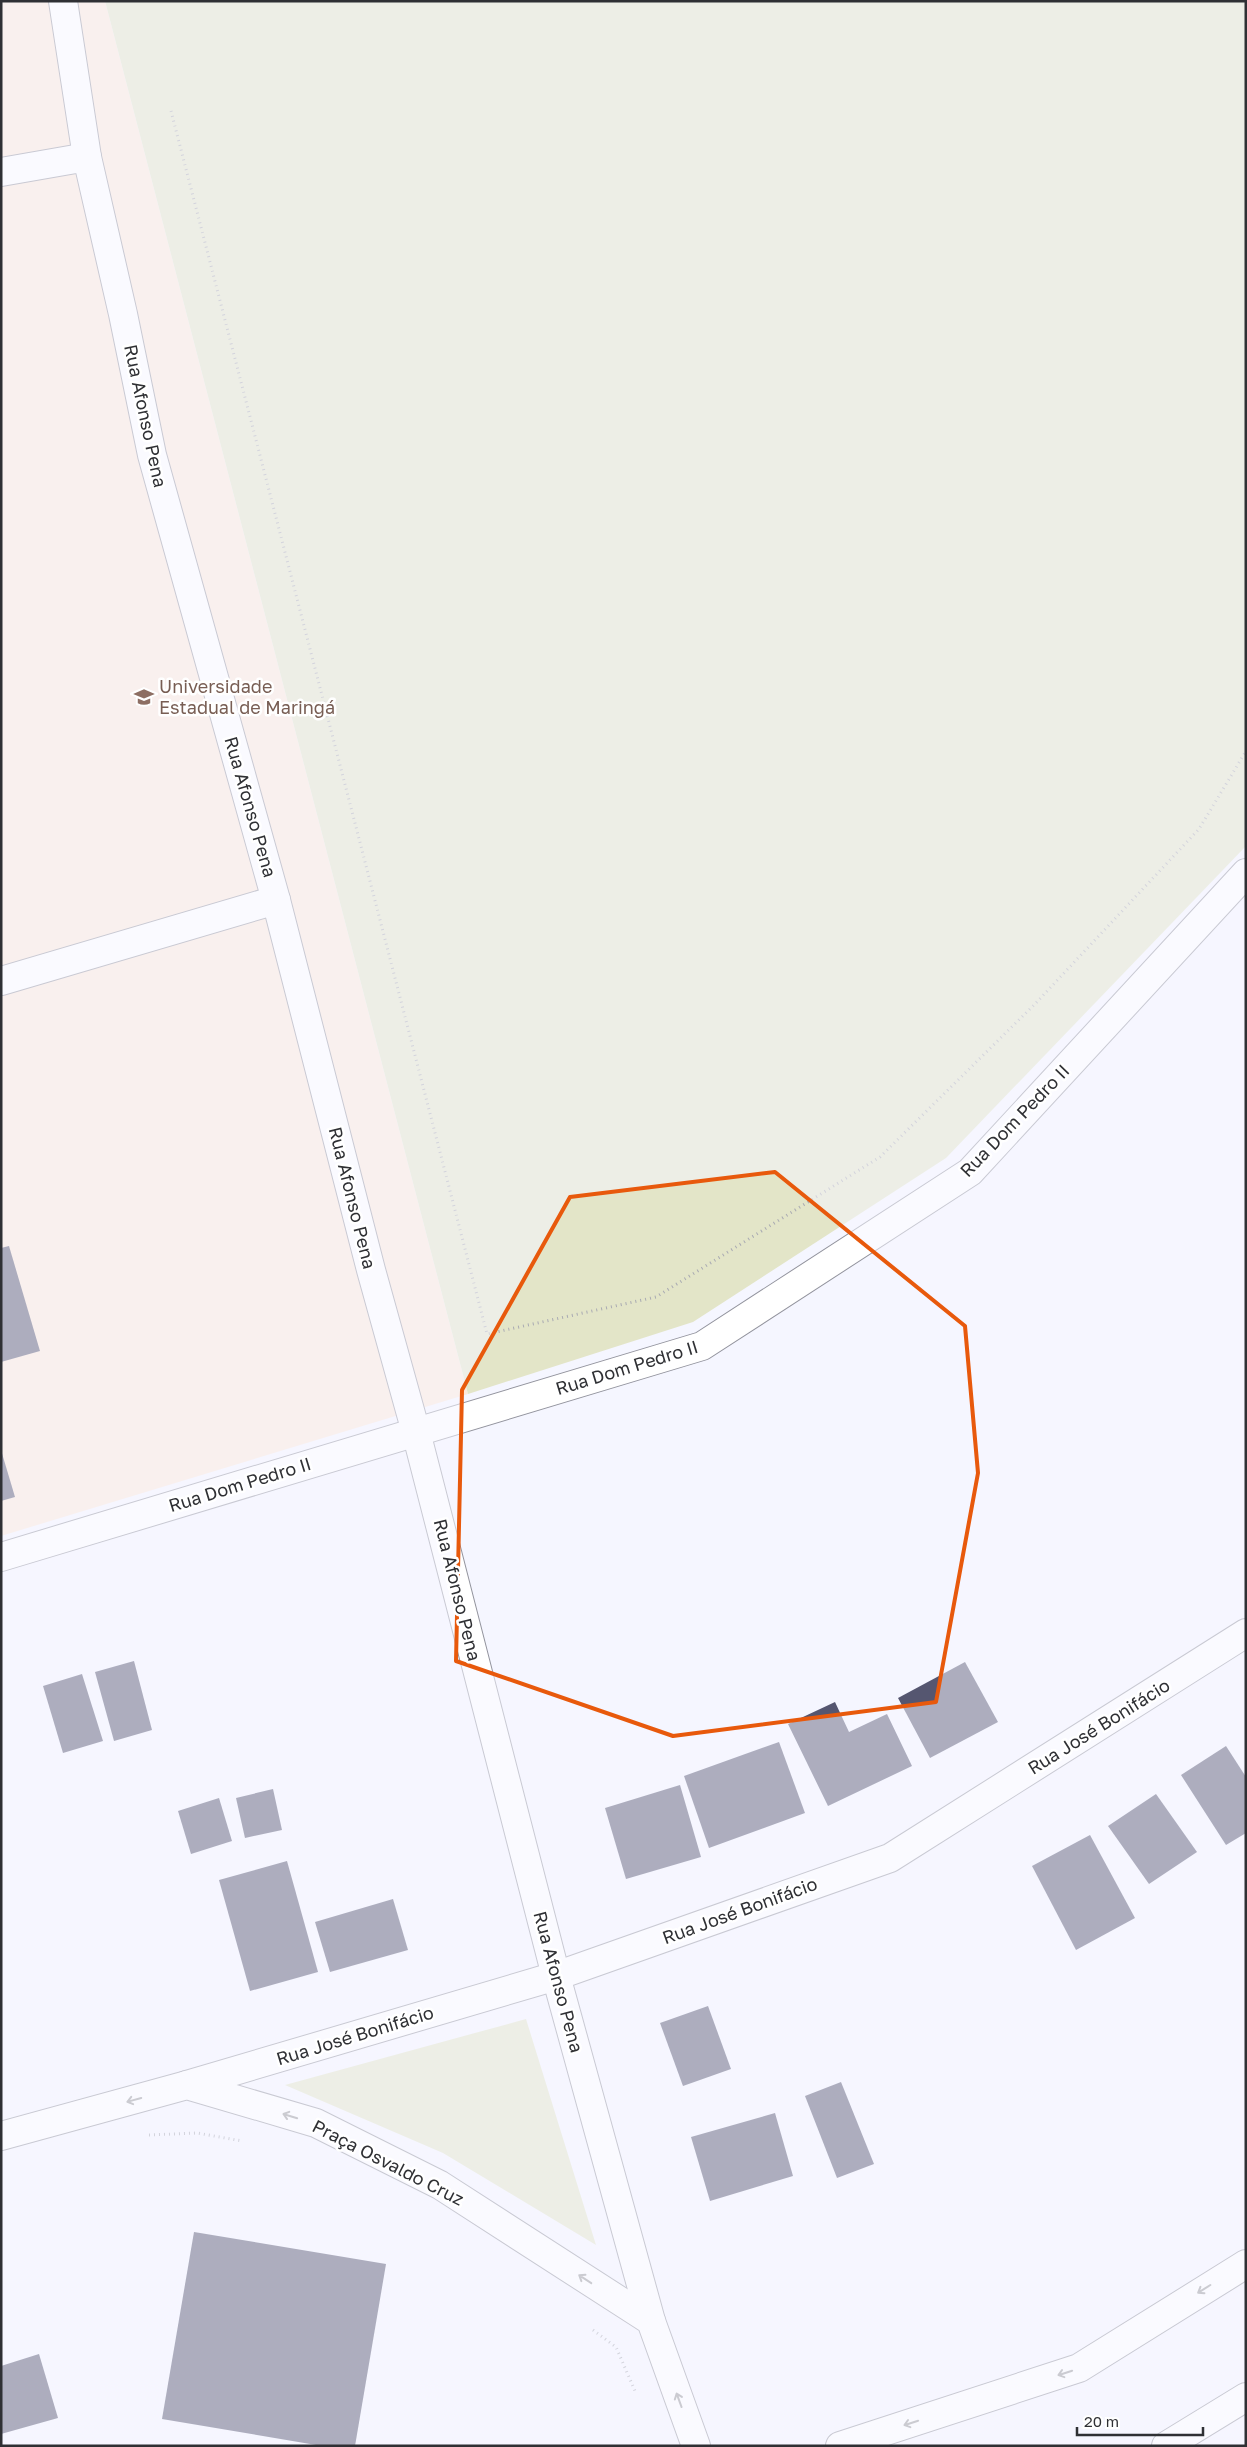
<svg xmlns="http://www.w3.org/2000/svg" width="1247" height="2447" viewBox="0 0 1247 2447" font-family="'Golos Text',sans-serif">
	<style>
		.education { fill: #fde9da }
		.green { fill: #e3e5c8 }
		.building { fill: #555670 }
		.lines { fill: none; stroke-linecap: round; stroke-linejoin: round }
		.minor-casing { stroke: #93949e; stroke-width: 30 }
		.major-casing { stroke: #93949e; stroke-width: 30 }
		.path { stroke: #a9aab2; stroke-width: 3; stroke-dasharray: 1 4; stroke-linecap: butt }
		.minor { stroke: #fff; stroke-width: 28 }
		.major { stroke: #fff; stroke-width: 28 }
		.oneway { stroke: #97989a }
		.marked { fill: none; stroke: #e8590c; stroke-width: 4; stroke-linejoin: round }
		.labels { text-anchor: middle; stroke-width: 5; stroke-linejoin: round; paint-order: stroke }
		.street-label { font-size: 18px; fill: #2f3034; stroke: #fff }
		.education-label { font-size: 18px; fill: #785e54; stroke: #fff; text-anchor: start }
	</style>
	<rect width="100%" height="100%" fill="#f5f6ff"/>
	<polygon class="education" points="1,1 105,1 468,1394 1,1536"/>
	<g class="green">
		<polygon points="105,1 1246,1 1246,846 946,1158 693,1322 468,1394"/>
		<polygon points="526,2019 596,2245 443,2153 285,2085"/>
	</g>
	<g class="building">
		<polygon points="9,1246 40,1351 1,1362 1,1248"/>
		<polygon points="1,1450 15,1497 1,1501"/>
		<polygon points="134,1661 152,1730 114,1741 95,1672"/>
		<polygon points="965,1662 998,1722 930,1758 898,1698"/>
		<polygon points="82,1674 103,1741 63,1753 43,1686"/>
		<polygon points="835,1702 849,1732 887,1714 912,1766 828,1806 788,1724"/>
		<polygon points="779,1742 805,1813 709,1848 684,1776"/>
		<polygon points="1226,1746 1246,1777 1246,1833 1226,1845 1181,1775"/>
		<polygon points="680,1785 701,1857 626,1879 605,1808"/>
		<polygon points="273,1789 282,1830 245,1838 236,1798"/>
		<polygon points="1156,1794 1197,1852 1149,1884 1108,1826"/>
		<polygon points="219,1798 232,1841 191,1854 178,1811"/>
		<polygon points="1090,1835 1135,1918 1076,1950 1032,1866"/>
		<polygon points="287,1861 318,1972 250,1991 219,1880"/>
		<polygon points="393,1899 408,1950 330,1972 315,1922"/>
		<polygon points="708,2006 731,2069 683,2086 660,2023"/>
		<polygon points="841,2082 874,2164 837,2178 805,2096"/>
		<polygon points="775,2113 793,2176 710,2201 691,2137"/>
		<polygon points="194,2232 386,2264 355,2446 322,2446 162,2419"/>
		<polygon points="39,2354 58,2418 1,2434 1,2366"/>
	</g>
	<g class="lines">
		<defs>
			<g id="minor">
				<polyline points="63,1 87,157"/>
				<polyline points="1,172 87,157 123,314 152,455 276,900 371,1270 416,1432 556,1976 651,2321"/>
				<polyline points="1,981 276,900"/>
				<polyline points="1,1557 702,1346 970,1172 1246,873"/>
				<polyline points="187,2085 556,1976 890,1858 1246,1633"/>
			</g>
			<g id="major">
				<polyline points="1,2136 187,2085 316,2123 440,2185 651,2321 696,2446"/>
				<polyline points="840,2446 1079,2368 1246,2264"/>
				<polyline points="1166,2446 1246,2397"/>
			</g>
		</defs>
		<use href="#minor" class="minor-casing"/>
		<use href="#major" class="major-casing"/>
		<g class="path">
			<polyline points="171,111 487,1334 656,1297 880,1157 1035,1004 1199,829 1246,751"/>
			<polyline points="149,2135 197,2133 242,2141"/>
			<polyline points="593,2330 616,2347 635,2391"/>
		</g>
		<use href="#minor" class="minor"/>
		<use href="#major" class="major"/>
	</g>
	<defs><path id="oneway-shaft" d="M-6 0H5M1.5-3L5.5 0L1.5 3" fill="none" stroke-width="1.6" stroke-linecap="round" stroke-linejoin="round" transform="scale(1.25)"/></defs>
	<g class="oneway">
		<use href="#oneway-shaft" transform="translate(134 2100) rotate(165)"/>
		<use href="#oneway-shaft" transform="translate(290 2116) rotate(-163)"/>
		<use href="#oneway-shaft" transform="translate(585 2279) rotate(-147)"/>
		<use href="#oneway-shaft" transform="translate(1204 2289) rotate(148)"/>
		<use href="#oneway-shaft" transform="translate(1065 2373) rotate(162)"/>
		<use href="#oneway-shaft" transform="translate(679 2400) rotate(-110)"/>
		<use href="#oneway-shaft" transform="translate(911 2423) rotate(162)"/>
	</g>
	<path d="M0 0H1247V2447H0ZM775,1172L965,1326L978,1473L936,1702L673,1736L456,1661L462,1390L570,1197Z" fill="#f5f6ff" fill-opacity=".55" fill-rule="evenodd"/>
	<path class="marked" d="M775,1172L965,1326L978,1473L936,1702L673,1736L456,1661L462,1390L570,1197Z"/>
	<defs>
		<symbol id="university-bare" viewBox="-9 -9 18 18"><path d="M0-5L7-2L0 1L-7-2ZM-4 1L0 2.5L4 1V4Q0 6-4 4Z" fill="#8d6e63" stroke="#fff" stroke-width="2.5" paint-order="stroke"/></symbol>
	</defs>
	<g fill-rule="evenodd">
		<use href="#university-bare" x="130" y="683" width="28" height="28"/>
	</g>
	<g class="labels">
		<g class="street-label">
			<text transform="translate(145 416) rotate(78)" y="6">Rua Afonso Pena</text>
			<text transform="translate(250 807) rotate(74)" y="6">Rua Afonso Pena</text>
			<text transform="translate(1015 1121) rotate(-46)" y="6">Rua Dom Pedro II</text>
			<text transform="translate(352 1198) rotate(76)" y="6">Rua Afonso Pena</text>
			<text transform="translate(627 1368) rotate(-17)" y="6">Rua Dom Pedro II</text>
			<text transform="translate(240 1485) rotate(-17)" y="6">Rua Dom Pedro II</text>
			<text transform="translate(457 1590) rotate(76)" y="6">Rua Afonso Pena</text>
			<text transform="translate(1099 1727) rotate(-32)" y="6">Rua José Bonifácio</text>
			<text transform="translate(740 1911) rotate(-20)" y="6">Rua José Bonifácio</text>
			<text transform="translate(558 1982) rotate(75)" y="6">Rua Afonso Pena</text>
			<text transform="translate(355 2036) rotate(-17)" y="6">Rua José Bonifácio</text>
			<text transform="translate(388 2163) rotate(27)" y="6">Praça Osvaldo Cruz</text>
		</g>
		<g class="education-label">
			<text x="159" y="693">Universidade<tspan x="159" dy="21">Estadual de Maringá</tspan></text>
		</g>
	</g>
	<rect width="1247" height="2447" fill="none" stroke="#2f3034" stroke-width="5"/>
	<path d="M1077 2427v8h126v-8" fill="none" stroke="#2f3034" stroke-width="2.5"/>
	<text x="1084" y="2427" font-size="15" fill="#2f3034" stroke="#ffffff" stroke-width="4" paint-order="stroke">20 m</text>
</svg>
